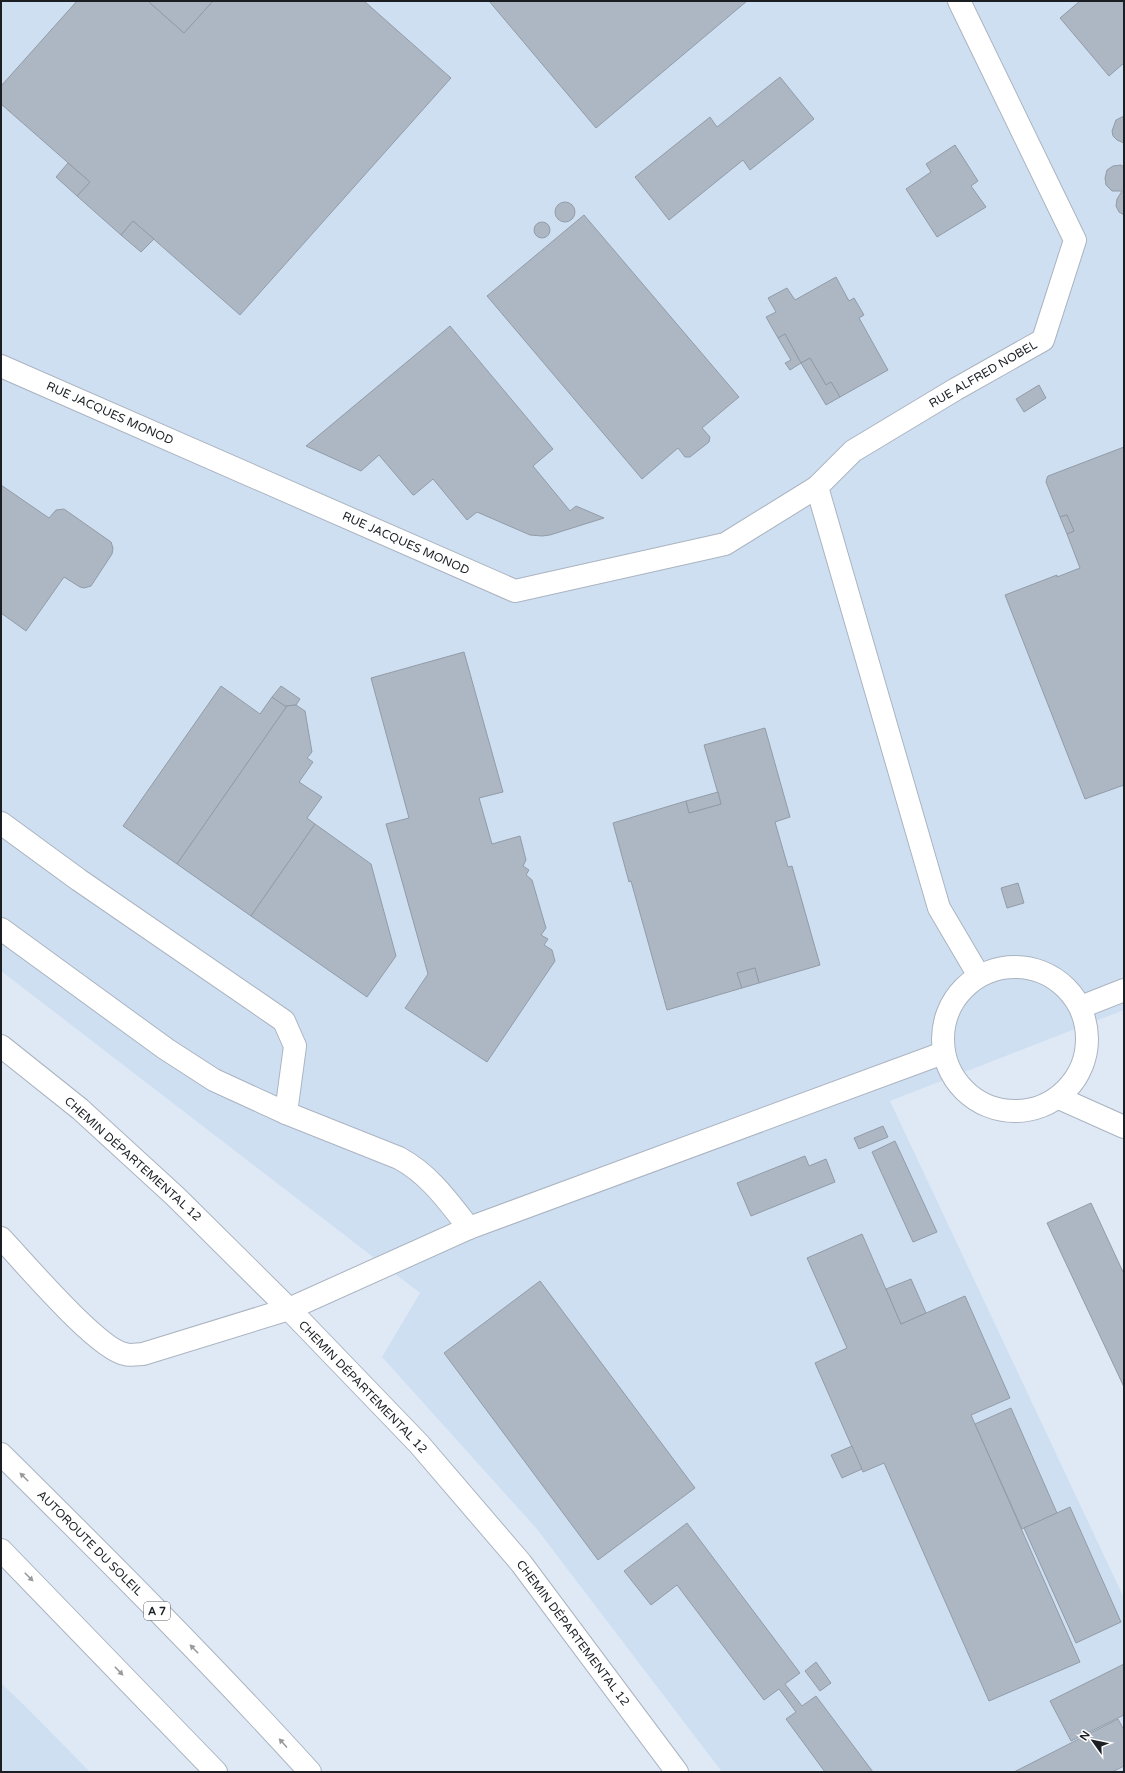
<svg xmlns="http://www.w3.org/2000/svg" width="1125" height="1773" viewBox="0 0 1125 1773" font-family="'Varela Round',sans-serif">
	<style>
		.built { fill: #cfdff2 }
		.building { fill: #adb7c3; stroke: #929ca8 }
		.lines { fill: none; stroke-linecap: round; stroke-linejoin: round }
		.minor-casing { stroke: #aab4c0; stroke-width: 24 }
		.major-casing { stroke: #aab4c0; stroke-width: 24 }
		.highway-casing { stroke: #aab4c0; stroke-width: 24 }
		.minor { stroke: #fff; stroke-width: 22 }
		.major { stroke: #fff; stroke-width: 22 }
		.highway { stroke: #fff; stroke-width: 22 }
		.oneway { fill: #989a9c }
		.labels { text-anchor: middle; stroke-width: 3; stroke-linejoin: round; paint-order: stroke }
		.shield { fill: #fff; stroke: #5f6265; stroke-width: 1 }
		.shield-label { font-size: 11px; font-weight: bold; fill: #1b1f23 }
		.street-label { font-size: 12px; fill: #1b1f23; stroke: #fff }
	</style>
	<rect width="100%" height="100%" fill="#dfe9f6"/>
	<g class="built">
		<polygon points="1,1 1124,1 1124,1010 890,1101 1124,1598 1124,1772 722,1772 536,1528 382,1357 420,1293 1,971"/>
		<polygon points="1,1683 27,1708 90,1772 1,1772"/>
	</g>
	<g class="building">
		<polygon points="77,1 148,1 184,33 213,1 364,1 451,78 240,315 133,221 121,235 77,196 90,182 1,104 1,86"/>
		<polygon points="148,1 213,1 184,33"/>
		<polygon points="489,1 747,1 596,128"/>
		<polygon points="1080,1 1124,1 1124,63 1109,76 1060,18"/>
		<polygon points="780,77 814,119 750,170 743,160 669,220 635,177 710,117 717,127"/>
		<polygon points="1124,116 1124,143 1117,140 1113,136 1112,131 1116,120"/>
		<polygon points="955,145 978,181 971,186 986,207 937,237 906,189 931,172 926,164"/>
		<polygon points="68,163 90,182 77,196 56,177"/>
		<polygon points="1121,165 1124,167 1124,215 1119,212 1116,206 1117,199 1122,191 1112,191 1106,185 1105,178 1107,170 1113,166"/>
		<circle cx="565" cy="212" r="10"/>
		<polygon points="584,215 739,397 702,428 710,437 709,442 690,457 685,457 678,448 642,479 487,296"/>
		<polygon points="133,221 154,239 141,252 121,235"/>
		<circle cx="542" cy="230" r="8"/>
		<polygon points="836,277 849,301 854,298 864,315 859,318 888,370 840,397 831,382 826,385 810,358 801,363 785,334 778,338 766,317 776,312 768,298 787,288 795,300"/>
		<polygon points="450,326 553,449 533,466 570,511 576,506 604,518 550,535 542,536 530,535 477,512 467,520 433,479 414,495 413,495 379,455 361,471 306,446"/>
		<polygon points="785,334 801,363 790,370 785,363 791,360 778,338"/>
		<polygon points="810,358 826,385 831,382 840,397 826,405 801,363"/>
		<polygon points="1039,385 1046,398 1024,412 1016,399"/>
		<polygon points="1124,447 1124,785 1085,799 1005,595 1057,575 1057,577 1080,568 1067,534 1074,531 1067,515 1060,517 1046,482 1047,478 1048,476"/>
		<polygon points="1,485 49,518 56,510 64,509 111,542 113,548 112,554 91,586 84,588 80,587 64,577 26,631 1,613"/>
		<polygon points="1067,515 1074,531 1067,534 1060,517"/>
		<polygon points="464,652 503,792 479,798 492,844 520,836 526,860 523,866 529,870 526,875 532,880 546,928 541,935 548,939 544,945 552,950 555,961 487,1062 405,1008 428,974 386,824 409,818 371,678"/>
		<polygon points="221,686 260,714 272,697 285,706 287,706 177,864 123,826"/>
		<polygon points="281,686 300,699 296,705 285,706 272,697"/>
		<polygon points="296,705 305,711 312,752 307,758 313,762 299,782 322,797 307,818 315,824 251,916 177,864 287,706"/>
		<polygon points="765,728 790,817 775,822 788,867 792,866 820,965 759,983 755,968 737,973 742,988 667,1010 631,881 629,882 613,823 686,801 689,813 721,804 704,745"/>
		<polygon points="718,792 721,804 689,813 686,801"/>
		<polygon points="315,824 371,864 396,956 367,997 251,916"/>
		<polygon points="1018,883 1024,903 1007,908 1001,888"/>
		<polygon points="755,968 759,983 742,988 737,973"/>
		<polygon points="883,1126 888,1137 859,1149 854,1138"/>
		<polygon points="895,1141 937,1232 913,1242 872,1152"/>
		<polygon points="805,1156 809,1166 826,1159 835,1182 751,1216 737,1183"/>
		<polygon points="1091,1203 1124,1274 1124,1387 1047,1223"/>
		<polygon points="862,1234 901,1324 965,1296 1010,1398 971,1415 1080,1662 989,1701 884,1463 863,1472 815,1363 847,1348 807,1258"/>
		<polygon points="911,1279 926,1313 901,1324 886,1289"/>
		<polygon points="540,1281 695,1488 598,1560 444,1353"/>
		<polygon points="1011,1408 1057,1513 1022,1529 975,1424"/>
		<polygon points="852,1446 862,1469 842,1478 831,1455"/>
		<polygon points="1070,1507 1121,1622 1076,1643 1024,1528"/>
		<polygon points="687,1523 800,1673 785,1684 802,1706 816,1696 873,1772 825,1772 786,1719 796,1712 779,1689 764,1700 677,1585 651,1605 624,1571"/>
		<polygon points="816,1662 831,1683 820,1691 805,1671"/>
		<polygon points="1124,1664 1124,1715 1071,1741 1050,1701"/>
		<polygon points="1118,1719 1124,1730 1124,1766 1112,1772 1014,1772"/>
	</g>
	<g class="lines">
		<defs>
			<g id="minor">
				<polyline points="959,1 1075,240 1043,340 956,389 853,451 817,487 939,908 979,976"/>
				<polyline points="1,366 515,591 725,544 817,487"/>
				<polyline points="1,823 79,880 284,1021 295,1046 286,1113"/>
				<path d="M1,929L166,1049L214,1080L286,1113L399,1158C429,1174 448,1201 469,1228"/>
				<circle cx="1015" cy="1039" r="72"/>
				<polyline points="1081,1007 1124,990"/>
				<polyline points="1059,1098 1124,1127"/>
				<path d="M1,1238C24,1262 97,1349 125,1354C130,1356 138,1354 143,1354L289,1309L469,1228L943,1053"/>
			</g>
			<polyline id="major" points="1,1046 80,1109 175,1196 289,1309 419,1444 521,1563 677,1772"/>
			<g id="highway">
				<path d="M1,1454C106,1558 211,1663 310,1772"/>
				<polyline points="1,1550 216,1772"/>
			</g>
		</defs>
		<use href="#minor" class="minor-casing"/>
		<use href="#major" class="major-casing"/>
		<use href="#highway" class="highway-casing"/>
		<use href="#minor" class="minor"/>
		<use href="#major" class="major"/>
		<use href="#highway" class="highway"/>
	</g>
	<defs><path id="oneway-solid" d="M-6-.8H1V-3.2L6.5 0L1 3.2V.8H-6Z"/></defs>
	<g class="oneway">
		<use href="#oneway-solid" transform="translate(24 1477) rotate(-135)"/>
		<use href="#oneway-solid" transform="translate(29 1577) rotate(45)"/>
		<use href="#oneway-solid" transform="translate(194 1649) rotate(-134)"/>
		<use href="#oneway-solid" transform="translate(119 1671) rotate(46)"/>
		<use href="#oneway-solid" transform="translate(283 1743) rotate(-132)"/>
	</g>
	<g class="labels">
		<rect class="shield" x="144" y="1602" width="26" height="18" rx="3"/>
		<g class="shield-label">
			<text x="157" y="1615">A 7</text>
		</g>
		<g class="street-label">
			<text transform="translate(983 374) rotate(-30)" y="4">RUE ALFRED NOBEL</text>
			<text transform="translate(110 413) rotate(24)" y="4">RUE JACQUES MONOD</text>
			<text transform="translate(406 543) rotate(24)" y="4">RUE JACQUES MONOD</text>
			<text transform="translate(133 1159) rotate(42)" y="4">CHEMIN DÉPARTEMENTAL 12</text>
			<text transform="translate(363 1387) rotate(46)" y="4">CHEMIN DÉPARTEMENTAL 12</text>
			<text transform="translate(90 1543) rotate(45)" y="4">AUTOROUTE DU SOLEIL</text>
			<text transform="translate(573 1633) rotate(53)" y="4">CHEMIN DÉPARTEMENTAL 12</text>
		</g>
	</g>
	<rect width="1125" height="1773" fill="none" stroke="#1b1f23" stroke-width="4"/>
	<g transform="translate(1093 1741) rotate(303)" stroke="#ffffff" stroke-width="3" paint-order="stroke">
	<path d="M0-3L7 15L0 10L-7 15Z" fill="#1b1f23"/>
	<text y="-6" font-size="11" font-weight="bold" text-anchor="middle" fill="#1b1f23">N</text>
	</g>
</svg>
